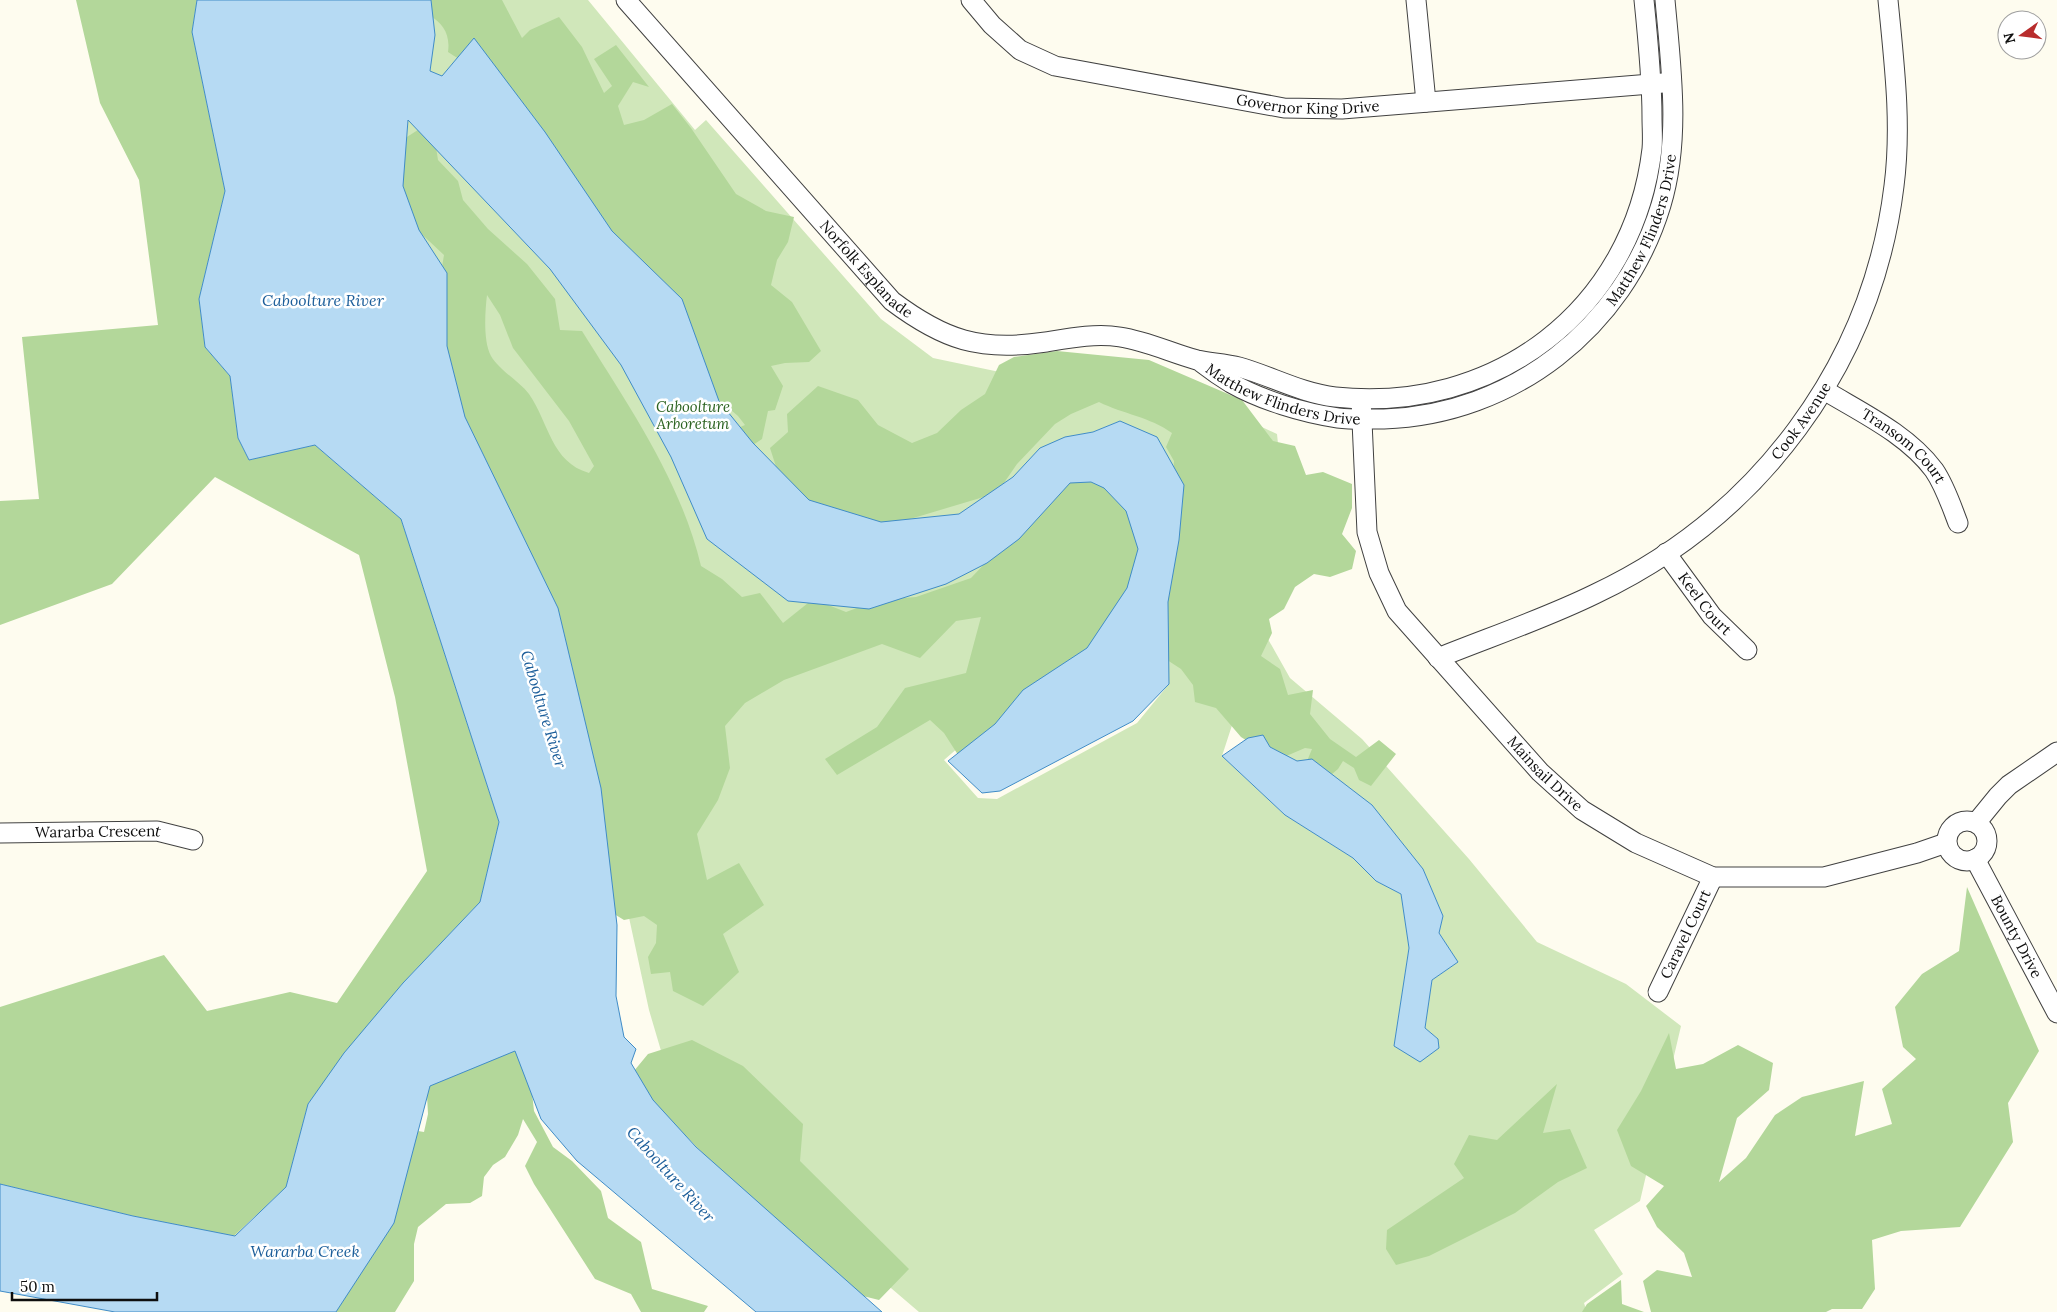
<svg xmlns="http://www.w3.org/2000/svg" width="2057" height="1312" viewBox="0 0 2057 1312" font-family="Lora,serif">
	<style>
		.green { fill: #d0e7ba; fill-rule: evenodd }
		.forest { fill: #b3d79a; fill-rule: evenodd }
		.water { fill: #b6daf3; stroke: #408cc7 }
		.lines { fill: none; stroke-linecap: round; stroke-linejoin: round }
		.minor-casing { stroke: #414141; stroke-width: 21 }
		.minor { stroke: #fff; stroke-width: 19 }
		.labels { text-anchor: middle; stroke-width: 5; stroke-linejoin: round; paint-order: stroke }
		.street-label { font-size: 15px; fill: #0e0e0e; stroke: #fff }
		.park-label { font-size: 15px; font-style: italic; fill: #2c6321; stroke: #fff }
		.water-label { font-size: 16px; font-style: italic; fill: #1c5e9a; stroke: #fff }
	</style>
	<rect width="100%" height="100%" fill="#fefcef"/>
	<path class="green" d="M431,0H588L695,130L706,120L881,319L933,358L1014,375L1123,362L1277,434L1279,453L1251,609L1290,678L1362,739L1469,859L1537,942L1626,984L1681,1026L1640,1201L1594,1230L1623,1274L1584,1303L1587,1312H919L677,1105L649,1010L601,788L419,230L403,186L408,120ZM1120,421L1169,684L1137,723L997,799L978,798L944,760L989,721L1066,437L1093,432ZM1236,713L1270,747L1297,762L1312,759L1423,869L1443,916L1439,933L1458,962L1432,980L1425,1028L1438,1039L1394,1046L1409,948L1401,894L1376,881L1353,858L1285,815L1222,756Z"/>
	<g class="forest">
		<polygon points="76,0 197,0 192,32 225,191 199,299 205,347 230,376 238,438 249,460 315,445 401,519 499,822 480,902 403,983 308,1104 286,1187 234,1236 133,1216 0,1184 0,1007 164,955 207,1011 290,992 337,1003 427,871 395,697 359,555 215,477 112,584 0,625 0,501 39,499 22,337 158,325 139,180 100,103"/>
		<path d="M393,0H502L522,38L530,30L559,17L582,47L604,93L612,86L594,59L616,45L649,87L633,82L618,106L624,125L644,120L672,104L691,128L736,194L766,211L794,217L788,242L777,260L771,285L792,302L821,351L809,362L785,363L771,366L783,386L775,410L768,411L762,439L744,451L726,433L745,425L738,416L712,394L465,63L448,52C453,17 419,11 393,0Z"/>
		<path d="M432,121L438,160L458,181L463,200L488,229L527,264L555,299L560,330L582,331C628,405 681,481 701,566L722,579L742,597L760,593L783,623L813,599L846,612L879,600L916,597L971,578L1053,492L1090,467L1142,504L1141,577L1098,646L960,758L944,733L930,720L837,775L825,759L877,727L905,688L966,673L981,617L956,621L920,658L882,644L784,680L745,703L725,726L730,768L718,800L697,834L707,880L739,863L764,905L723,934L739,972L703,1006L673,991L670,972L651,974L648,957L656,943L657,925L644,916L624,920L601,906L432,379L440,279L444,255L414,227L388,149ZM487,295L500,315L513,348L569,421L594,466L589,473C551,462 549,423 529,394C519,381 499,370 491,356C483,341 485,312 487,295Z"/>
		<path d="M1057,351L1149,360L1242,400L1273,441L1295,446L1306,475L1323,472L1352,484V508L1342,534L1356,551L1352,569L1330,577L1314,574L1295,587L1284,609L1269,619L1272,633L1261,656L1280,669L1288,695L1313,690L1310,714L1330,739L1356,757L1379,740L1396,754L1371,786L1359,780L1354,768L1343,761L1338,769L1325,780L1305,766L1312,749L1305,748L1277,760L1241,737L1216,708L1195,702L1193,685L1181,669L1161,656L1174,461L1166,447L1172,433C1150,417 1123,414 1099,402L1071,414L1055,424L1017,464L997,493L890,525L795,498L780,479L770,448L788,432L787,414L818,386L858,400L878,425L912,443L937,433L961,410L985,394L999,365L1014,357Z"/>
		<polygon points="1967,887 2039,1051 2008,1103 2013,1142 1960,1227 1901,1231 1872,1240 1875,1289 1862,1309 1832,1309 1826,1312 1651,1312 1643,1281 1657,1270 1692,1277 1684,1253 1657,1227 1646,1206 1664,1186 1631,1166 1617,1130 1641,1091 1669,1033 1676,1069 1703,1064 1738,1045 1773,1063 1769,1090 1737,1118 1719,1182 1746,1158 1775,1115 1802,1097 1864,1081 1855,1136 1892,1124 1882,1089 1916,1059 1903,1047 1895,1007 1922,974 1959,951"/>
		<polygon points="519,1038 530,1074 534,1111 553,1147 572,1161 601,1191 608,1218 641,1242 652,1289 708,1306 704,1312 641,1312 631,1294 595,1279 534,1184 525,1166 537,1142 523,1119 518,1135 505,1157 493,1165 484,1177 482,1196 470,1203 446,1204 418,1227 414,1244 414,1281 395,1312 335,1312 406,1129 424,1132 428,1114 426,1078"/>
		<polygon points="692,1040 743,1066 803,1124 800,1161 909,1269 879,1300 851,1293 770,1223 629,1077 648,1054"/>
		<polygon points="1557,1084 1543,1133 1570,1129 1587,1168 1558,1182 1515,1213 1429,1256 1396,1265 1386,1249 1387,1230 1464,1178 1454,1164 1469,1135 1497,1140"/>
		<polygon points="1621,1280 1622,1304 1644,1312 1582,1312 1587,1304"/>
	</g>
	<g class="water">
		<polygon points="197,0 431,0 435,35 430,71 442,76 474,38 545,132 612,231 682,299 719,401 753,443 809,500 881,522 959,514 1013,477 1040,448 1065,437 1093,432 1120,421 1157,437 1184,485 1179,540 1168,602 1169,684 1133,721 1000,791 982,793 948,761 995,724 1023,690 1087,648 1127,588 1138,549 1126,511 1104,488 1091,482 1070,483 1019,539 987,563 946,584 869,609 788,601 707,539 671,457 621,365 550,269 408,120 403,186 419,230 447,273 447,346 465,417 558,608 601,788 617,925 616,996 624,1037 636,1049 631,1063 653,1100 696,1147 882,1312 756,1312 577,1161 541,1119 515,1051 430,1086 394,1223 336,1312 115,1312 0,1291 0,1184 133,1216 235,1236 286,1187 308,1104 344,1053 403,983 480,902 499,822 401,519 315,445 249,460 238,438 230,376 205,347 199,299 225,191 192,32"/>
		<polygon points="1263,735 1270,747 1297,761 1312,759 1372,805 1423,869 1443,916 1439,933 1458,962 1432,980 1425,1028 1438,1039 1439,1048 1420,1062 1394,1046 1409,948 1401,894 1376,881 1353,858 1285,815 1222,756 1248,738"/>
	</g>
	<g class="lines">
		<defs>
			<g id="minor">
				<path id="s1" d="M626,0L892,301C944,340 980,352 1046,342C1070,338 1096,333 1120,337C1147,341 1171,353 1197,360C1210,363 1225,363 1239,367C1271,376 1301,393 1335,397C1495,414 1633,310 1652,149C1653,139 1652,128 1652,117C1652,78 1648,39 1644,0"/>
				<path id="s2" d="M971,0L992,25L1020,50L1055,66L1284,108L1342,109L1663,83"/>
				<polyline points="1416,0 1426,102"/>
				<path id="s3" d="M1202,363C1211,370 1221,377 1231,383C1261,400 1303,413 1338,418C1353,420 1369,419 1384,419C1512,415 1624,328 1661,205C1681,139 1671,67 1665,0"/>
				<path id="s4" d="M1824,390C1862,413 1907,434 1934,470C1945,486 1951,505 1958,523"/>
				<path id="s5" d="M1361,399L1367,532L1379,573L1397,611L1540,772L1582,810L1636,843L1713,877H1824L1917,853L1946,843"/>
				<path id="s6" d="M1666,553L1712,616L1747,650"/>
				<path id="s7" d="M1438,658C1490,637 1544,619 1595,594C1758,517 1872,366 1894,186C1902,124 1894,62 1888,0"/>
				<circle cx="1967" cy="841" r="20"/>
				<polyline points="1976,823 1998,796 2009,785 2057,752"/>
				<path id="s8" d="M0,833L157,831L193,840"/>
				<path id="s9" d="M1975,859L2057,1013"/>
				<path id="s10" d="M1658,992L1713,877"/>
			</g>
		</defs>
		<use href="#minor" class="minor-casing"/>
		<use href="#minor" class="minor"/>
	</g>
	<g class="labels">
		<g class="street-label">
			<text dy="5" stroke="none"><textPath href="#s2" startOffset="365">Governor King Drive</textPath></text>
			<text dy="5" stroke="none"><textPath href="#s3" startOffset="538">Matthew Flinders Drive</textPath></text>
			<text dy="5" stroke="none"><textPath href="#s1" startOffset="361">Norfolk Esplanade</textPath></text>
			<text dy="5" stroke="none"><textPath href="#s3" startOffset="89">Matthew Flinders Drive</textPath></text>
			<text dy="5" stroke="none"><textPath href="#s7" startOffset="442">Cook Avenue</textPath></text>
			<text dy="5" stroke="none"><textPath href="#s4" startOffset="98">Transom Court</textPath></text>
			<text dy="5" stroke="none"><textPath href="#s6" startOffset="64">Keel Court</textPath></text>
			<text dy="5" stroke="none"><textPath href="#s5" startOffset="438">Mainsail Drive</textPath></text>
			<text dy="5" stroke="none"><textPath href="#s8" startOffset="98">Wararba Crescent</textPath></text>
			<text dy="5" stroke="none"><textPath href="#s10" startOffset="64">Caravel Court</textPath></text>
			<text dy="5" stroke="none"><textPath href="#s9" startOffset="88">Bounty Drive</textPath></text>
		</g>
		<g class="park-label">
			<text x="693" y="412">Caboolture<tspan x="693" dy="17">Arboretum</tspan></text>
		</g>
		<g class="water-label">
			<text x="323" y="306">Caboolture River</text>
			<text transform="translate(544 709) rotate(73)" y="6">Caboolture River</text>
			<text transform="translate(671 1174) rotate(48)" y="6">Caboolture River</text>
			<text x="305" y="1257">Wararba Creek</text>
		</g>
	</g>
	<g transform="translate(2022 35) rotate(256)"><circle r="24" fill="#ffffff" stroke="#9f9f9f"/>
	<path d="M0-4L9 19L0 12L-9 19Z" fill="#b82c2c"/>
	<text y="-8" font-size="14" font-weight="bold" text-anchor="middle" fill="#0e0e0e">N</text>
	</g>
	<path d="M12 1292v8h145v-8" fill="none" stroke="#0e0e0e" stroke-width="2.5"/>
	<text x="20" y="1292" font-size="15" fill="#0e0e0e" stroke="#ffffff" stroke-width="4" paint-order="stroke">50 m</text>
</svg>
